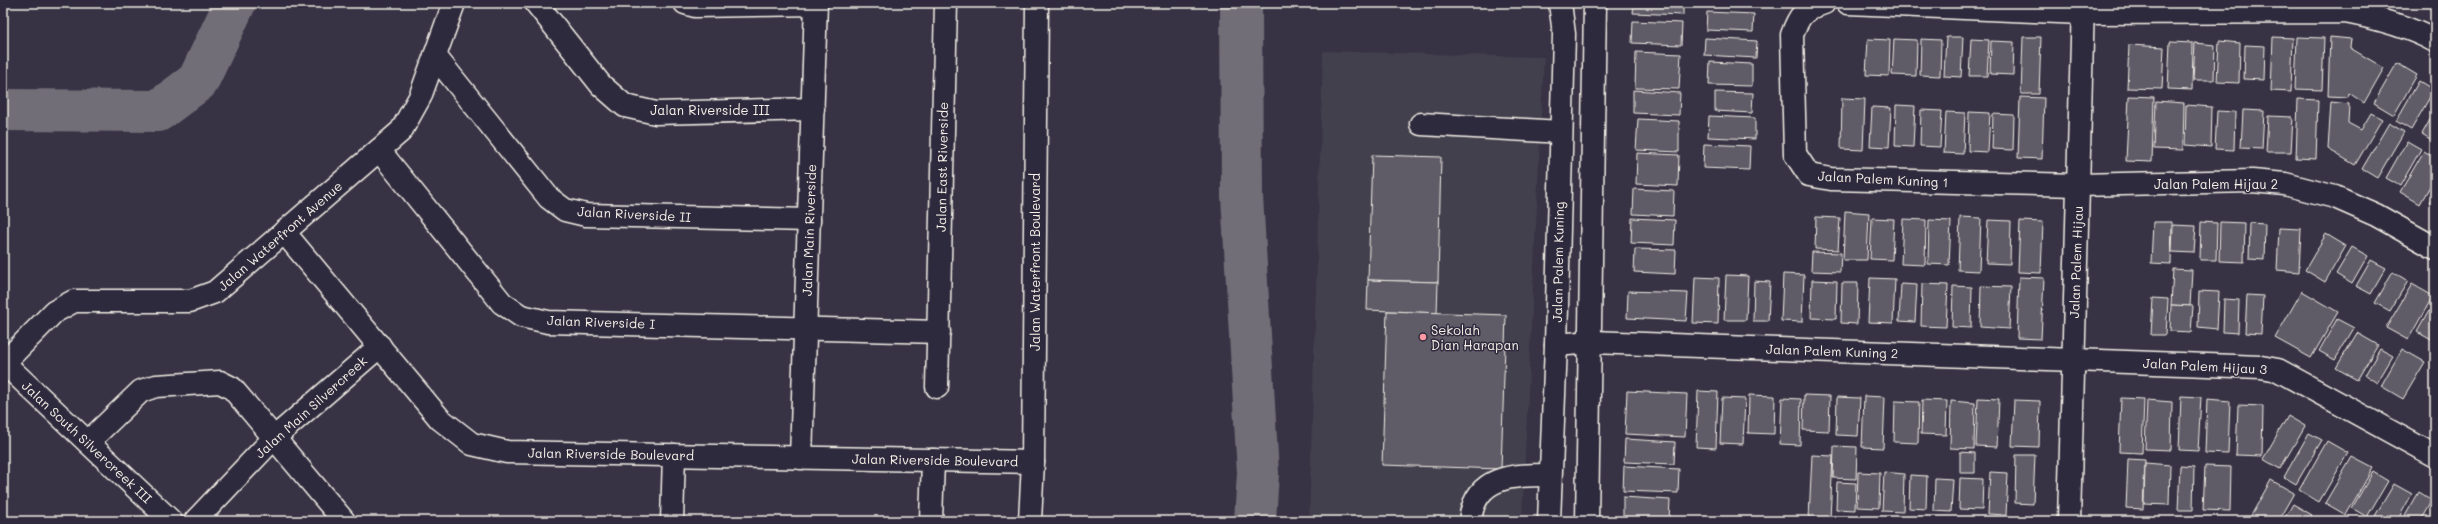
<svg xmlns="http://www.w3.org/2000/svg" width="2438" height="524" viewBox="0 0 2438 524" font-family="Mali,sans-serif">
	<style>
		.built { fill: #433f4e }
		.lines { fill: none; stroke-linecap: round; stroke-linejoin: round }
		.river { stroke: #726e77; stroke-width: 42 }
		.building { fill: #5f5c67; stroke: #f4f1e8 }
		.minor-casing { stroke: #f4f1e8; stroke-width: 25 }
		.minor { stroke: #2f2a3d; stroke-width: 22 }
		.poi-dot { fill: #ff9aa2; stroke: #2f2a3d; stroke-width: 1.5 }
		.labels { text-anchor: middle; stroke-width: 3; stroke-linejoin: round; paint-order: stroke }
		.street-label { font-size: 13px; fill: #f4f1e8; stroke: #2f2a3d }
		.poi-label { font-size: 13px; fill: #f4f1e8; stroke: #2f2a3d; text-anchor: start }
	</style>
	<rect width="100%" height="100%" fill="#373244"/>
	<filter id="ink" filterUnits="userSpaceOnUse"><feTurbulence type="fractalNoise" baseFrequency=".025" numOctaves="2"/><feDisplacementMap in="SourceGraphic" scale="8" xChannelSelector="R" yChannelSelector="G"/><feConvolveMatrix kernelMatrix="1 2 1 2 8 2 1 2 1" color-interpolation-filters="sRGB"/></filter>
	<g filter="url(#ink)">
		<polygon class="built" points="1323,51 1544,57 1522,521 1309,521"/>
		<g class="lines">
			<g class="river">
				<polyline points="1241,3 1242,196 1258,473 1255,521"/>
				<polyline points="3,110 158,111 198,81 235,3"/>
			</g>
		</g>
		<g class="building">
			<polygon points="1634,3 1683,3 1683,15 1633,13"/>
			<polygon points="1707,12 1754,14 1753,32 1706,30"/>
			<polygon points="1633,21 1682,23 1681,45 1632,43"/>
			<polygon points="1946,37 1963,37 1961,77 1944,76"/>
			<polygon points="2023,37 2041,37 2039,94 2021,94"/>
			<polygon points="2273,37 2293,38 2291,92 2271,91"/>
			<polygon points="2297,37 2324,38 2322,90 2295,89"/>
			<polygon points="2330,37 2351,39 2350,48 2384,68 2364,103 2349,93 2348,97 2328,96"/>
			<polygon points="1705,38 1757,41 1756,58 1704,55"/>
			<polygon points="1868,39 1890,40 1889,76 1866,75"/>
			<polygon points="1894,39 1917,40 1916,76 1892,75"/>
			<polygon points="1921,39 1941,40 1940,76 1920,75"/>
			<polygon points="1971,39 1989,40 1987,76 1969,76"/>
			<polygon points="1991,41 2014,42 2013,75 1990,74"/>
			<polygon points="2219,41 2240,43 2239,83 2217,82"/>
			<polygon points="2170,42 2193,43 2192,90 2168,89"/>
			<polygon points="2195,43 2215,45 2214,80 2193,80"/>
			<polygon points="2129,45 2164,47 2162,89 2127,88"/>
			<polygon points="2245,45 2265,46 2264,80 2244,79"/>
			<polygon points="1636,52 1681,54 1679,89 1635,88"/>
			<polygon points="1710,62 1752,64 1752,86 1709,85"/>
			<polygon points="2397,63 2417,75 2394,115 2374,103"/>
			<polygon points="2419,81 2434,90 2411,130 2396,121"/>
			<polygon points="1633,90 1680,93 1679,115 1633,113"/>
			<polygon points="1715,92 1753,93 1752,113 1715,111"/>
			<polygon points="2129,96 2154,97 2152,162 2126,161"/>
			<polygon points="2020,97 2044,98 2042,159 2018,158"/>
			<polygon points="1842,98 1865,99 1863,150 1841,149"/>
			<polygon points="2298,99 2318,100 2316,159 2296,158"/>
			<polygon points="2156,101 2184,103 2183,150 2154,149"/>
			<polygon points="2331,102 2349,104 2348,123 2361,130 2371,113 2382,119 2355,165 2328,149"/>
			<polygon points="1896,105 1915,106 1913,147 1895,146"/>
			<polygon points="2186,105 2212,107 2211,147 2185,145"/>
			<polygon points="1872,107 1891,108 1889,147 1870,146"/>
			<polygon points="1921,110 1942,111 1940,147 1920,146"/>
			<polygon points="2243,110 2264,111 2262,149 2241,148"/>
			<polygon points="2217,111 2235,112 2234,150 2215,149"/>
			<polygon points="2435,111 2435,142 2422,134"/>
			<polygon points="1946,112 1965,113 1963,154 1944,153"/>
			<polygon points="1969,112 1990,113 1988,152 1968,151"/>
			<polygon points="1993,114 2014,115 2013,150 1992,149"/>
			<polygon points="1709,116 1755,118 1755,139 1708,137"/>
			<polygon points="2268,116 2293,117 2291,152 2266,152"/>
			<polygon points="1638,119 1679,121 1679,152 1636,150"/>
			<polygon points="2389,123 2404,132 2377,178 2362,169"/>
			<polygon points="2407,141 2421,149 2400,186 2386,178"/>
			<polygon points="1704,144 1750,146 1749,170 1703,168"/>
			<polygon points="2424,151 2435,158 2435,177 2420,204 2400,192"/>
			<polygon points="1637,153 1679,155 1678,186 1636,184"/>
			<polygon points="1372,155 1441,157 1438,282 1368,280"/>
			<polygon points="1634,189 1674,191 1673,216 1633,214"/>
			<polygon points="2435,191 2435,206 2429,202"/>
			<polygon points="1845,211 1869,213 1867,260 1843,260"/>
			<polygon points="1816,217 1840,218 1838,250 1815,249"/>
			<polygon points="1960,217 1981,218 1979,271 1958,270"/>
			<polygon points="1632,218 1675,220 1674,245 1631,243"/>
			<polygon points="1872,218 1894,219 1892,260 1870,259"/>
			<polygon points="1903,219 1926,220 1925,265 1901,264"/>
			<polygon points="1929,220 1951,221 1949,265 1928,264"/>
			<polygon points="1988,220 2011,221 2010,264 1986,263"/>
			<polygon points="2020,221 2043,222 2041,273 2018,272"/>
			<polygon points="2153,222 2172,222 2171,264 2151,263"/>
			<polygon points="2201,222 2217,223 2216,260 2200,260"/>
			<polygon points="2220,222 2245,223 2244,262 2219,261"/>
			<polygon points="2250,223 2265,224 2264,260 2249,259"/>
			<polygon points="2173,225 2196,226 2194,253 2172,252"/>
			<polygon points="2279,228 2301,229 2299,272 2277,270"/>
			<polygon points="2326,234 2346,246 2325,282 2305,270"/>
			<polygon points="2352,247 2368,256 2352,284 2336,274"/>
			<polygon points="1635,249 1676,250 1675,274 1634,272"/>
			<polygon points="1812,252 1841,253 1840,272 1811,271"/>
			<polygon points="2371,260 2386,268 2371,294 2356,286"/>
			<polygon points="2173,269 2192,270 2190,306 2171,305"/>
			<polygon points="2393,272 2408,281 2390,311 2375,303"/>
			<polygon points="1783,274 1804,275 1802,322 1781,321"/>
			<polygon points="1726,275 1748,276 1746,320 1724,320"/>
			<polygon points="1695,277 1719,278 1718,324 1693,323"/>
			<polygon points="2019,277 2044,278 2041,339 2017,338"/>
			<polygon points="1870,278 1895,279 1893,323 1868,322"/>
			<polygon points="1368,280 1438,282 1437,313 1367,310"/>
			<polygon points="1812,280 1837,281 1836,319 1811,318"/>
			<polygon points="1754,281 1770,282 1768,321 1753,321"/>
			<polygon points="1842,283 1858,283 1857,324 1841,323"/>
			<polygon points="1901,284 1917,285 1915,322 1899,321"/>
			<polygon points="1922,284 1948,285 1946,327 1921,326"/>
			<polygon points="2412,284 2433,296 2408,340 2386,328"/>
			<polygon points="1953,286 1972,287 1971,328 1952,327"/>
			<polygon points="1981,286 2011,287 2009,329 1980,327"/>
			<polygon points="1628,291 1688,293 1686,321 1627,318"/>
			<polygon points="2199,291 2219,292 2217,329 2198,327"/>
			<polygon points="2302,291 2338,312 2311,358 2275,338"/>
			<polygon points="2247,295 2263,296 2261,334 2245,333"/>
			<polygon points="2153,298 2168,299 2166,335 2151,335"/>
			<polygon points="2224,299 2239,300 2238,333 2223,332"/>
			<polygon points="2435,300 2435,342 2417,332"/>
			<polygon points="2171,305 2193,306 2191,332 2170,331"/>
			<polygon points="1387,311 1506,315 1501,469 1382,465"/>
			<polygon points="2337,319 2354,328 2335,360 2319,351"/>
			<polygon points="2357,333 2378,345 2357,380 2336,368"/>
			<polygon points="2380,349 2393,356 2377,383 2365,375"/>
			<polygon points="2402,349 2425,362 2403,399 2381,386"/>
			<polygon points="1627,391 1687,394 1685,437 1625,434"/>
			<polygon points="1698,391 1718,392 1716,448 1696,447"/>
			<polygon points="1749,395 1775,396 1774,434 1748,433"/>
			<polygon points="1804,395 1830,396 1829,431 1803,430"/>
			<polygon points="1864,396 1885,397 1883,448 1862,447"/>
			<polygon points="2181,396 2201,397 2198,451 2179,450"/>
			<polygon points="1837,397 1860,398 1858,436 1836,435"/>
			<polygon points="1722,398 1745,399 1743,444 1720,443"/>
			<polygon points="1782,398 1801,399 1800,445 1780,444"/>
			<polygon points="1978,398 1999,399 1997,447 1976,446"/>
			<polygon points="2121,398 2144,399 2142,453 2119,452"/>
			<polygon points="2207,399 2230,401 2228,454 2205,453"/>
			<polygon points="1922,400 1947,401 1946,435 1921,434"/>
			<polygon points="2014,400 2040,401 2039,447 2012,446"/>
			<polygon points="2147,400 2172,402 2171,450 2145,449"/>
			<polygon points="1895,401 1919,402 1918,443 1894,442"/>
			<polygon points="1951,401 1975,403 1974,449 1950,448"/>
			<polygon points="2238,405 2263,406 2262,456 2236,455"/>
			<polygon points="2288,416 2305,426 2280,469 2263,459"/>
			<polygon points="2309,433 2322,440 2296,484 2284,477"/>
			<polygon points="1625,439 1675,442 1674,464 1624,462"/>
			<polygon points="2327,441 2348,453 2319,502 2299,490"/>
			<polygon points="1834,446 1857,447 1856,479 1833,478"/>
			<polygon points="1960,452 1975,453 1975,473 1960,473"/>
			<polygon points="1812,455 1833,456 1830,519 1809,518"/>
			<polygon points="2016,455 2035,455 2033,504 2015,503"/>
			<polygon points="2352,457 2373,468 2346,515 2325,503"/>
			<polygon points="2128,459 2145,460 2143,509 2126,508"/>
			<polygon points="2145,463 2170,465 2169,505 2144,504"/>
			<polygon points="1624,466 1679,469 1678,493 1623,491"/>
			<polygon points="2180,466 2194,467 2193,510 2178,510"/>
			<polygon points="2205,466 2231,467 2230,511 2203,510"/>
			<polygon points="1858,472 1880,473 1879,508 1857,507"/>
			<polygon points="1884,472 1904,474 1903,512 1882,511"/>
			<polygon points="1990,472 2008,473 2006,515 1988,514"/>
			<polygon points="2373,472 2388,481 2367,517 2352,508"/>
			<polygon points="1910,475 1927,476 1926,509 1909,508"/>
			<polygon points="1935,478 1953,479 1951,512 1934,511"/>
			<polygon points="1960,478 1983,479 1982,510 1959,509"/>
			<polygon points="2271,480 2294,493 2278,521 2248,521"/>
			<polygon points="1837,482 1856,483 1855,510 1836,509"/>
			<polygon points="2394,484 2412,494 2397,521 2372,521"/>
			<polygon points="2419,492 2432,500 2420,521 2402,521"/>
			<polygon points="1623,497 1670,500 1669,521 1623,521"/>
			<polygon points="2293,504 2312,515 2309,521 2283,521"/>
		</g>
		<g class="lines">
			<defs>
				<g id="minor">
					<polyline points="536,3 601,85 625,106 656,113 813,109"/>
					<polyline points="685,3 695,6 816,4"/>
					<path d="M1824,3C1803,10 1799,15 1792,35L1795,154L1809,175L1831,179L2078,185L2252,181L2285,184L2335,197L2376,215L2435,248"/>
					<path d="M1848,3L2083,13L2345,12C2377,18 2407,26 2435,41"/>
					<polyline points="435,56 549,198 565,210 586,215 809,220"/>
					<polyline points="1421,124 1561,132"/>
					<polyline points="379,150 502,303 521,316 548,322 939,332"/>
					<polyline points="284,232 440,419 472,444 507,452 1033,462"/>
					<polyline points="1556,345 1592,342 2261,367 2278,370 2435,456"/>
					<polyline points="4,363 171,521"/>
					<polyline points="3,364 54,312 74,301 190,301 215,292 401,131 420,97 454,3"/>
					<polyline points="937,387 946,3"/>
					<polyline points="88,442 141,391 156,386 220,382 232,388 344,521"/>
					<polyline points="801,458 816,3"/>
					<polyline points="195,521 274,438 380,346"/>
					<polyline points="672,521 674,455"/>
					<polyline points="931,521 933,460"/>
					<polyline points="1030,521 1033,462 1037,3"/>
					<path d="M1470,521C1475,475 1513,475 1550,475"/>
					<polyline points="1549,521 1556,345 1564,34 1560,3"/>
					<polyline points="1587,521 1595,3"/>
					<polyline points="2069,521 2083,3"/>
				</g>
			</defs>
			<use href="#minor" class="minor-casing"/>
			<use href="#minor" class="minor"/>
		</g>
	</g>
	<circle class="poi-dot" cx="1423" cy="337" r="4"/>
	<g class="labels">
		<g class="street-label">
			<text x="710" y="115">Jalan Riverside III</text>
			<text transform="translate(942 167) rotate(-89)" y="5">Jalan East Riverside</text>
			<text transform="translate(1883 179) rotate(3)" y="5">Jalan Palem Kuning 1</text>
			<text x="2216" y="189">Jalan Palem Hijau 2</text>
			<text transform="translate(634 214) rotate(3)" y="5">Jalan Riverside II</text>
			<text transform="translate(809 230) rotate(-88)" y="5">Jalan Main Riverside</text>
			<text transform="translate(280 236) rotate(-41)" y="5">Jalan Waterfront Avenue</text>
			<text transform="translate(1035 262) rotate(-90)" y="5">Jalan Waterfront Boulevard</text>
			<text transform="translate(1558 262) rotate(-89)" y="5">Jalan Palem Kuning</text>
			<text transform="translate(2076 262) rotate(-88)" y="5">Jalan Palem Hijau</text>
			<text transform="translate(601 322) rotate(2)" y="5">Jalan Riverside I</text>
			<text transform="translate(1832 351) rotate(2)" y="5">Jalan Palem Kuning 2</text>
			<text transform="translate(2205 366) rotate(3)" y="5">Jalan Palem Hijau 3</text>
			<text transform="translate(311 407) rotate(-42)" y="5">Jalan Main Silvercreek</text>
			<text transform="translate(87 442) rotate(43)" y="5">Jalan South Silvercreek III</text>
			<text transform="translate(611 454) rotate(1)" y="5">Jalan Riverside Boulevard</text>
			<text transform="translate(935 460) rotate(1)" y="5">Jalan Riverside Boulevard</text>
		</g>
		<g class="poi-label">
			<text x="1431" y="335">Sekolah<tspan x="1431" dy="15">Dian Harapan</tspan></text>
		</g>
	</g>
	<rect width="2438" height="524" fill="none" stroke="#2f2a3d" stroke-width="16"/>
	<rect x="8" y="8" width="2422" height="508" fill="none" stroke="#f4f1e8" stroke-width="1.5" filter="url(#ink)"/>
</svg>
